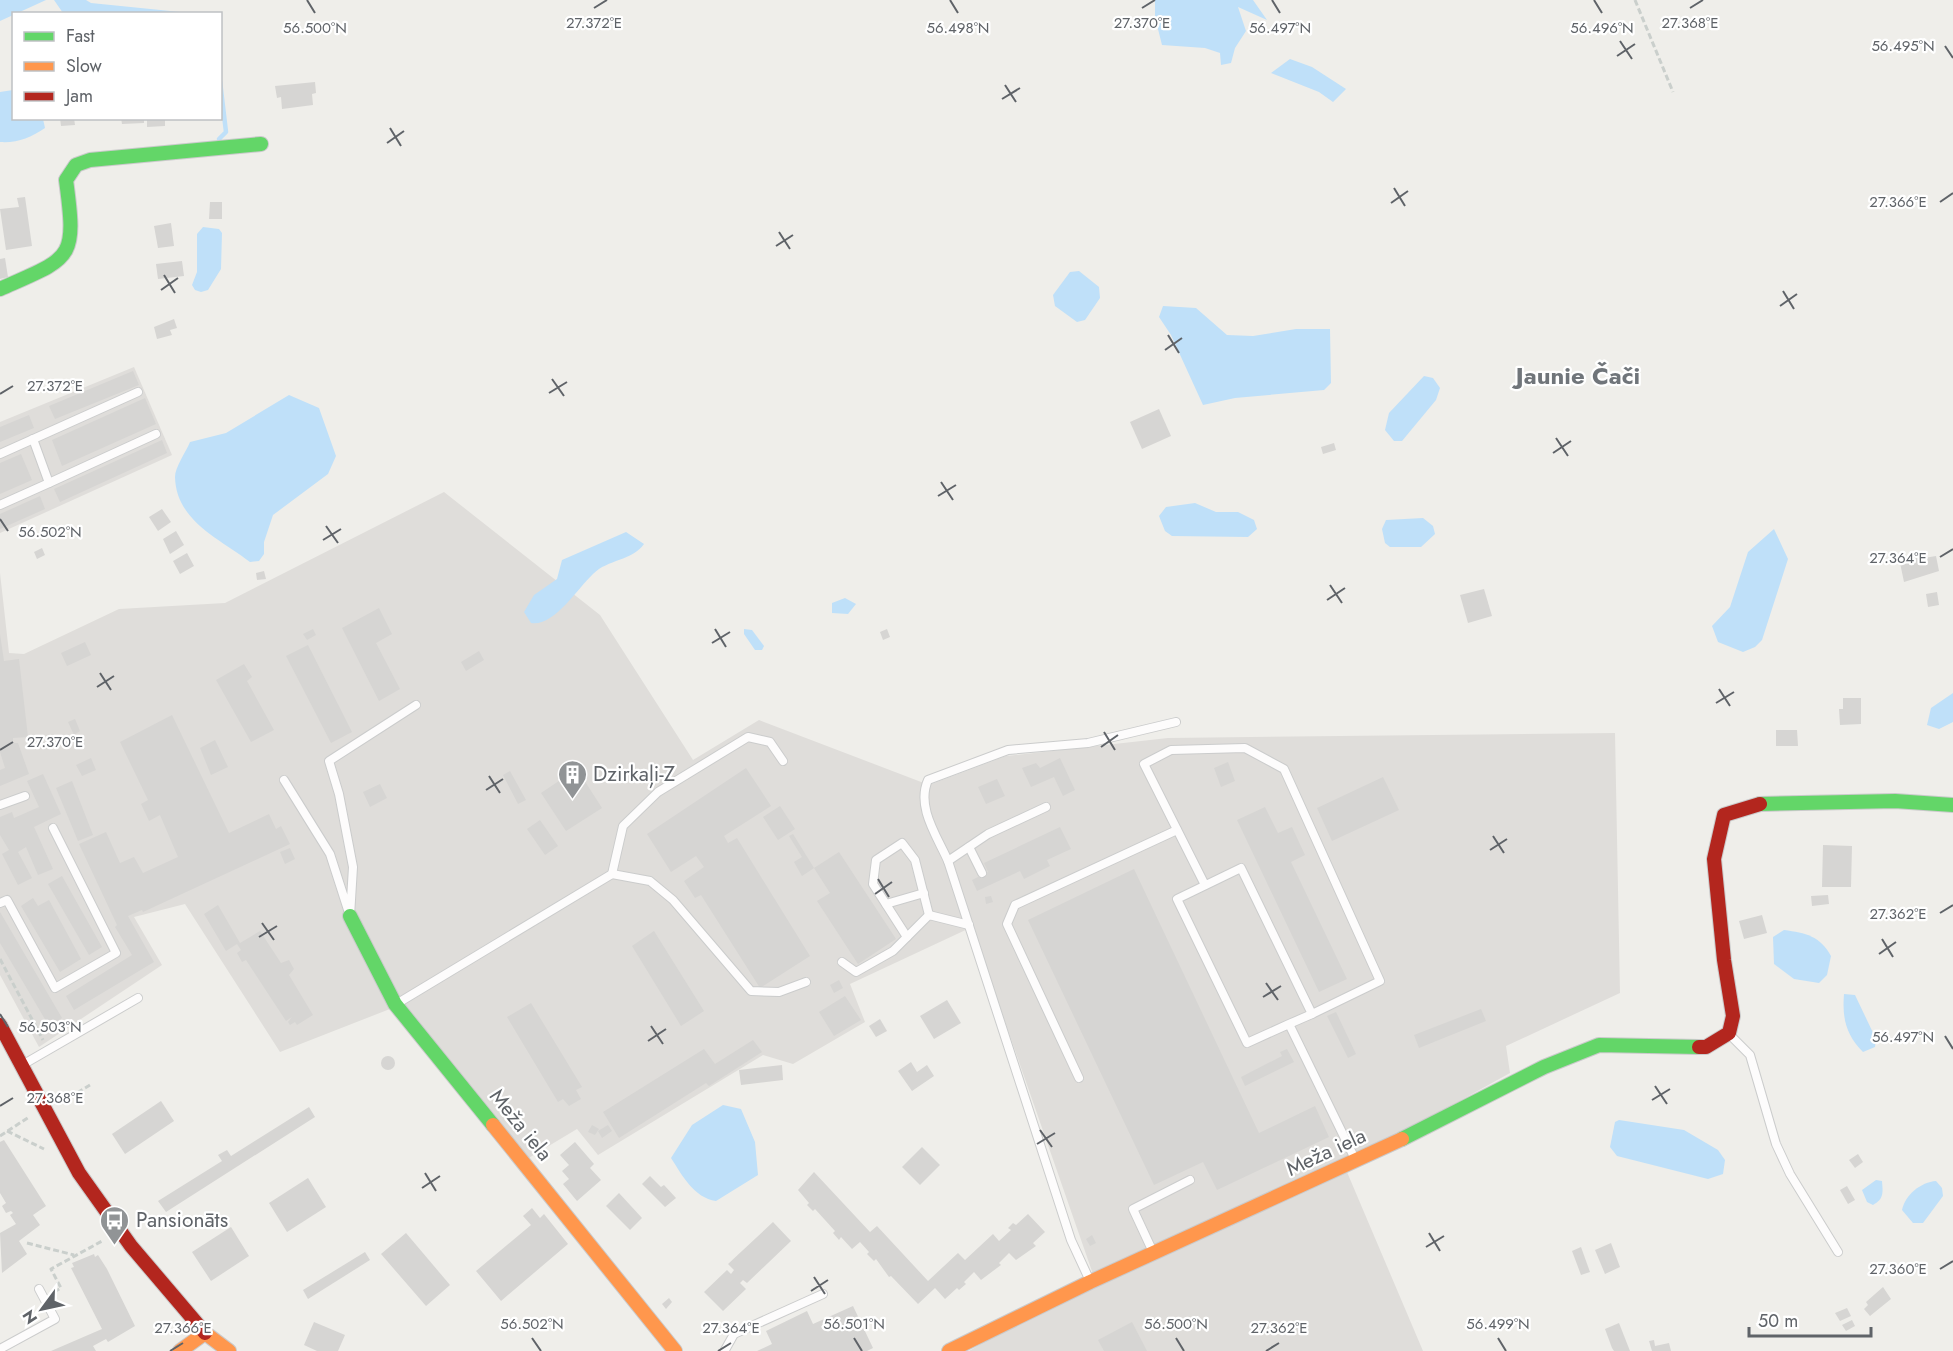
<svg xmlns="http://www.w3.org/2000/svg" width="1953" height="1351" viewBox="0 0 1953 1351" font-family="Jost,sans-serif">
	<style>
		.industrial { fill: #dfddda }
		.water { fill: #bfe0f9 }
		.lines { fill: none; stroke-linecap: round; stroke-linejoin: round }
		.stream { stroke: #bfe0f9; stroke-width: 4.5 }
		.building { fill: #d6d5d3 }
		.lane-casing { stroke: #cbcccc; stroke-width: 10 }
		.fast-casing { stroke: #cacacb; stroke-width: 16 }
		.slow-casing { stroke: #cacacb; stroke-width: 16 }
		.jam-casing { stroke: #cacacb; stroke-width: 16 }
		.path { stroke: #cacfcc; stroke-width: 3; stroke-dasharray: 6 3; stroke-linecap: butt }
		.lane { stroke: #fdfcfc; stroke-width: 8 }
		.fast { stroke: #63d668; stroke-width: 14 }
		.slow { stroke: #ff974d; stroke-width: 14 }
		.jam { stroke: #b3261e; stroke-width: 14 }
		.ticks { fill: none; stroke: #5f6368; stroke-width: 2 }
		.labels { text-anchor: middle; stroke-width: 4.5; stroke-linejoin: round; paint-order: stroke }
		.poi-label { font-size: 21px; fill: #5f6368; stroke: #fff; text-anchor: start }
		.street-label { font-size: 21px; fill: #5f6368; stroke: #fff }
		.quarter-label { font-size: 24px; font-weight: bold; fill: #70757a; stroke: #fff }
		.ticks-label { font-size: 15px; text-anchor: middle; fill: #5f6368; stroke: #fff; stroke-width: 4.5; stroke-linejoin: round; paint-order: stroke }
	</style>
	<rect width="100%" height="100%" fill="#efeeea"/>
	<g class="industrial">
		<polygon points="134,367 172,455 0,533 0,422"/>
		<polygon points="444,492 600,615 693,760 759,720 929,785 1006,756 1168,738 1615,733 1620,993 1506,1046 1510,1073 1344,1165 1423,1351 969,1351 1094,1277 972,927 850,984 865,1022 793,1064 763,1055 598,1155 577,1129 522,1162 395,1007 280,1052 185,904 134,917 162,965 39,1047 0,975 0,573 9,653 24,654 119,609 225,603"/>
	</g>
	<g class="water">
		<polygon points="0,0 46,0 0,21"/>
		<polygon points="54,0 86,0 91,3 190,13 63,13"/>
		<polygon points="1155,0 1253,0 1267,20 1238,7 1246,31 1235,48 1231,63 1221,65 1220,53 1205,48 1162,45 1155,17"/>
		<polygon points="1290,59 1312,67 1346,89 1333,102 1319,92 1271,73"/>
		<path d="M13,90L14,118L43,119L45,128C30,138 18,143 0,142V92Z"/>
		<polygon points="203,227 219,229 222,233 221,269 208,290 201,292 195,290 192,285 197,272 197,234"/>
		<polygon points="1079,271 1099,287 1100,298 1085,320 1077,322 1055,306 1053,295 1070,272"/>
		<polygon points="1163,306 1196,308 1227,335 1253,336 1296,329 1330,329 1331,383 1324,390 1235,398 1203,405 1171,335 1159,317"/>
		<polygon points="1424,376 1433,378 1440,388 1436,400 1402,441 1394,441 1385,430 1389,413"/>
		<path d="M289,395L319,408L336,456L328,474L273,515L264,542V554L259,561L250,562C220,539 176,521 175,477C175,467 186,452 190,442L226,433Z"/>
		<polygon points="1195,503 1216,512 1238,512 1254,520 1257,529 1248,537 1172,536 1165,531 1159,516 1166,507"/>
		<polygon points="1423,518 1433,526 1435,534 1421,547 1390,547 1385,543 1382,529 1386,520"/>
		<polygon points="1774,529 1788,559 1762,640 1755,647 1743,652 1718,642 1712,626 1730,607 1748,552"/>
		<path d="M626,532L644,544C632,561 608,559 593,574C577,589 554,627 531,623L524,612L534,595L557,579L562,560Z"/>
		<polygon points="845,598 856,604 848,614 832,613 832,603"/>
		<polygon points="744,629 752,630 764,646 762,650 755,650 744,634"/>
		<polygon points="1953,693 1953,722 1939,729 1927,725 1931,708"/>
		<path d="M1784,930C1806,933 1820,936 1831,956L1827,975L1819,983L1794,979L1774,964L1773,937Z"/>
		<path d="M1844,994L1855,995L1876,1039L1875,1047L1863,1052C1846,1035 1842,1018 1844,994Z"/>
		<path d="M723,1105L741,1109L755,1142L758,1175L716,1201C694,1198 682,1175 671,1158L692,1125Z"/>
		<polygon points="1619,1120 1684,1130 1718,1150 1725,1160 1723,1174 1708,1179 1617,1156 1610,1147 1615,1122"/>
		<path d="M1876,1180L1882,1181C1883,1193 1884,1199 1873,1205L1867,1202L1862,1190Z"/>
		<path d="M1936,1181L1942,1188L1943,1196L1923,1223H1913L1902,1210C1905,1195 1921,1182 1936,1181Z"/>
	</g>
	<g class="lines">
		<polyline class="stream" points="219,139 226,132 220,81"/>
	</g>
	<g class="building">
		<polygon points="315,82 316,93 312,94 313,105 282,109 281,97 277,98 275,86"/>
		<polygon points="60,118 74,118 75,125 61,126"/>
		<polygon points="121,118 144,118 144,123 122,124"/>
		<polygon points="147,118 165,118 165,126 147,127"/>
		<polygon points="25,197 32,246 6,250 0,209 19,207 17,198"/>
		<polygon points="210,202 222,202 222,219 209,219"/>
		<polygon points="171,223 174,246 158,248 154,226"/>
		<polygon points="5,258 8,277 0,279 0,259"/>
		<polygon points="182,261 184,276 158,279 156,264"/>
		<polygon points="174,319 177,328 170,330 172,335 157,339 154,327"/>
		<polygon points="133,371 139,385 55,419 49,406"/>
		<polygon points="145,398 156,424 62,466 52,440"/>
		<polygon points="1159,409 1171,436 1142,449 1130,422"/>
		<polygon points="29,415 34,428 0,442 0,427"/>
		<polygon points="162,440 167,453 60,502 54,489"/>
		<polygon points="1334,443 1336,450 1323,454 1321,447"/>
		<polygon points="21,454 32,480 0,494 0,463"/>
		<polygon points="40,496 45,509 0,529 0,514"/>
		<polygon points="162,509 171,522 158,531 149,517"/>
		<polygon points="176,531 184,545 170,554 163,539"/>
		<polygon points="42,548 45,555 37,559 34,552"/>
		<polygon points="187,553 194,566 180,574 173,561"/>
		<polygon points="1917,555 1918,559 1936,556 1939,571 1904,582 1899,558"/>
		<polygon points="264,571 266,579 257,580 256,573"/>
		<polygon points="1484,589 1492,616 1468,623 1460,595"/>
		<polygon points="1937,592 1939,605 1928,607 1926,594"/>
		<polygon points="379,608 392,634 376,643 400,689 379,701 342,628"/>
		<polygon points="313,629 316,635 307,640 303,634"/>
		<polygon points="887,629 890,637 883,640 880,632"/>
		<polygon points="0,634 4,661 19,659 28,737 13,738 13,743 18,743 29,774 0,786 0,770 5,768 0,752"/>
		<polygon points="85,642 91,655 67,666 61,653"/>
		<polygon points="308,645 352,732 331,743 286,656"/>
		<polygon points="479,651 484,660 466,671 461,662"/>
		<polygon points="244,664 252,677 247,681 274,730 251,742 216,680"/>
		<polygon points="1843,698 1861,698 1861,724 1840,725 1839,709 1843,709"/>
		<polygon points="172,715 229,833 269,814 276,829 281,826 290,844 143,912 142,910 128,916 154,962 74,1010 66,996 132,955 115,927 117,925 79,844 106,832 120,863 134,857 143,873 178,857 160,815 149,821 141,804 148,800 120,742"/>
		<polygon points="75,719 80,731 74,735 68,722"/>
		<polygon points="1776,730 1797,730 1798,746 1776,746"/>
		<polygon points="215,740 228,767 211,775 200,748"/>
		<polygon points="91,758 96,770 82,776 76,765"/>
		<polygon points="1060,758 1075,790 1063,796 1054,777 1031,787 1022,768 1036,763 1040,768"/>
		<polygon points="1228,762 1235,781 1221,787 1214,768"/>
		<polygon points="746,768 771,806 724,836 728,843 737,838 810,956 760,988 701,895 695,898 684,881 704,867 696,856 671,872 647,834"/>
		<polygon points="577,769 602,808 566,831 541,793"/>
		<polygon points="510,771 526,800 518,804 503,775"/>
		<polygon points="43,774 61,814 34,827 53,869 38,875 26,847 18,852 32,878 18,885 2,854 9,850 0,835 0,817 12,812 14,818 39,807 27,781"/>
		<polygon points="1383,777 1399,810 1332,841 1317,808"/>
		<polygon points="997,779 1005,796 986,804 978,787"/>
		<polygon points="72,781 93,835 78,841 56,788"/>
		<polygon points="380,784 387,798 370,807 363,792"/>
		<polygon points="780,806 795,829 778,840 763,817"/>
		<polygon points="1265,807 1278,833 1292,827 1305,855 1291,862 1347,979 1319,992 1237,820"/>
		<polygon points="540,820 558,846 545,855 527,829"/>
		<polygon points="1060,827 1071,849 1047,860 1050,866 1024,879 1020,871 977,891 972,880 988,872 984,863"/>
		<polygon points="793,834 814,868 802,876 794,862 802,857 789,836"/>
		<polygon points="1823,845 1852,846 1851,887 1822,887"/>
		<polygon points="290,848 295,859 285,864 280,852"/>
		<polygon points="839,852 896,939 858,964 817,901 830,893 814,868"/>
		<polygon points="1134,869 1259,1133 1315,1106 1329,1137 1217,1190 1203,1162 1154,1185 1028,920"/>
		<polygon points="62,876 102,947 89,955 48,884"/>
		<polygon points="1828,895 1829,904 1812,906 1811,896"/>
		<polygon points="991,896 993,902 986,904 985,897"/>
		<polygon points="33,898 38,906 49,900 81,959 60,972 21,906"/>
		<polygon points="218,905 240,943 260,931 281,963 289,960 294,969 289,975 313,1015 297,1025 295,1022 290,1025 288,1022 292,1017 286,1021 246,960 242,962 237,953 241,950 237,944 226,951 204,914"/>
		<polygon points="0,912 62,1018 49,1026 0,943"/>
		<polygon points="1762,915 1767,933 1744,939 1739,921"/>
		<polygon points="654,931 704,1011 681,1026 632,946"/>
		<polygon points="839,980 843,988 834,993 830,985"/>
		<polygon points="845,996 861,1020 834,1036 819,1012"/>
		<polygon points="947,1000 961,1023 934,1039 920,1016"/>
		<polygon points="531,1003 582,1087 576,1090 581,1099 569,1106 563,1099 558,1102 507,1017"/>
		<polygon points="1481,1009 1486,1021 1419,1048 1414,1035"/>
		<polygon points="1336,1012 1356,1054 1348,1058 1327,1016"/>
		<polygon points="880,1019 887,1031 876,1037 869,1026"/>
		<polygon points="753,1040 762,1052 709,1086 706,1083 619,1138 603,1112 704,1049 715,1064"/>
		<polygon points="1287,1049 1294,1062 1245,1086 1241,1077 1282,1056 1280,1052"/>
		<circle cx="388" cy="1063" r="7"/>
		<polygon points="911,1062 917,1072 927,1065 934,1076 912,1091 898,1071"/>
		<polygon points="782,1065 783,1080 741,1085 739,1070"/>
		<polygon points="161,1101 174,1121 125,1154 112,1134"/>
		<polygon points="309,1107 315,1117 166,1212 158,1201 222,1161 218,1155 227,1150 231,1156"/>
		<polygon points="592,1125 599,1129 595,1135 588,1132"/>
		<polygon points="608,1125 612,1131 602,1138 598,1131"/>
		<polygon points="4,1140 46,1206 33,1215 40,1225 19,1241 27,1254 2,1273 0,1233 16,1224 10,1215 13,1213 11,1211 6,1213 2,1206 6,1203 0,1193 0,1142"/>
		<polygon points="575,1142 594,1164 590,1168 601,1180 577,1201 563,1184 569,1179 562,1171 569,1165 560,1155"/>
		<polygon points="922,1147 940,1165 920,1185 902,1167"/>
		<polygon points="1858,1154 1863,1162 1855,1168 1849,1160"/>
		<polygon points="814,1172 870,1232 877,1226 928,1281 958,1253 965,1260 993,1234 999,1241 1011,1230 1008,1228 1013,1223 1016,1225 1028,1214 1045,1232 1033,1243 1036,1246 1016,1260 1009,1253 999,1263 1001,1265 981,1280 974,1272 964,1282 966,1284 959,1290 957,1288 945,1299 935,1288 918,1304 891,1276 889,1277 876,1259 874,1261 867,1254 869,1252 860,1242 852,1249 841,1237 839,1240 833,1233 835,1231 815,1209 813,1211 807,1205 809,1203 798,1190"/>
		<polygon points="650,1176 661,1187 664,1185 676,1198 665,1207 642,1184"/>
		<polygon points="308,1178 326,1207 287,1232 269,1203"/>
		<polygon points="1847,1186 1855,1200 1848,1204 1840,1190"/>
		<polygon points="619,1193 642,1218 630,1230 606,1206"/>
		<polygon points="532,1208 540,1218 544,1214 568,1244 501,1301 476,1271 531,1225 523,1216"/>
		<polygon points="773,1222 791,1241 747,1283 743,1280 740,1283 746,1289 723,1311 704,1292 727,1270 731,1274 734,1270 728,1264"/>
		<polygon points="231,1227 249,1256 211,1281 192,1252"/>
		<polygon points="406,1233 450,1285 426,1306 381,1254"/>
		<polygon points="1092,1235 1096,1243 1090,1246 1086,1239"/>
		<polygon points="1611,1243 1620,1267 1605,1274 1595,1250"/>
		<polygon points="1581,1247 1590,1272 1581,1275 1572,1251"/>
		<polygon points="365,1252 370,1260 308,1299 303,1290"/>
		<polygon points="94,1254 95,1257 98,1255 107,1269 135,1326 108,1342 106,1339 93,1346 96,1351 51,1351 102,1329 71,1268 74,1267 72,1263"/>
		<polygon points="1883,1287 1891,1299 1870,1316 1864,1309 1868,1305 1866,1302"/>
		<polygon points="669,1298 672,1302 666,1309 662,1304"/>
		<polygon points="853,1306 873,1348 867,1351 757,1351 772,1344 766,1331 807,1311 813,1324"/>
		<polygon points="1847,1308 1851,1316 1840,1321 1835,1313"/>
		<polygon points="1852,1320 1855,1326 1846,1331 1842,1325"/>
		<polygon points="314,1322 345,1335 338,1351 317,1351 304,1345"/>
		<polygon points="1132,1322 1147,1351 1104,1351 1098,1340"/>
		<polygon points="1619,1323 1630,1351 1614,1351 1612,1348 1605,1329"/>
		<polygon points="1654,1340 1655,1346 1669,1343 1671,1351 1652,1351 1649,1341"/>
	</g>
	<g class="lines">
		<defs>
			<g id="lane">
				<polyline points="33,439 49,483 156,434"/>
				<polyline points="0,454 138,392"/>
				<polyline points="0,505 49,483"/>
				<polyline points="284,780 330,854 350,916 353,867 339,794 329,761 416,705"/>
				<polyline points="0,805 25,796"/>
				<polyline points="969,847 982,873"/>
				<polyline points="948,861 988,834 1046,807"/>
				<polyline points="612,874 650,881 673,900 751,991 779,992 806,982"/>
				<polyline points="1205,885 1144,764 1171,750 1245,748 1284,769 1380,981 1312,1014"/>
				<polyline points="0,903 7,900 55,988 116,953 53,828"/>
				<polyline points="886,904 924,893"/>
				<polyline points="907,937 873,884 876,860 902,843 915,860 929,915"/>
				<polyline points="842,962 856,972 893,951 929,915 969,925"/>
				<polyline points="398,1003 612,874 623,826 658,792 748,737 770,742 783,761"/>
				<polyline points="1289,1024 1312,1014 1241,868 1177,899 1247,1043 1289,1024 1355,1159"/>
				<polyline points="1729,1034 1750,1055 1776,1144 1790,1174 1838,1252"/>
				<polyline points="24,1064 138,998"/>
				<polyline points="1079,1078 1007,924 1015,905 1177,830"/>
				<polyline points="1153,1252 1133,1209 1190,1180"/>
				<path d="M1090,1281L1071,1240L948,861C937,836 916,807 928,780L1008,750L1088,743L1176,722"/>
				<polyline points="0,1349 55,1319 39,1289"/>
				<polyline points="725,1350 734,1334 823,1294"/>
			</g>
			<g id="fast">
				<path d="M0,289C72,257 77,261 66,180L76,165L90,160L261,144"/>
				<polyline points="1760,804 1895,801 1953,805"/>
				<polyline points="350,916 395,1004 493,1125"/>
				<polyline points="1402,1139 1544,1067 1599,1045 1699,1047"/>
			</g>
			<g id="slow">
				<polyline points="493,1125 675,1351"/>
				<polyline points="180,1351 205,1333 229,1351"/>
				<polyline points="949,1351 1090,1282 1402,1139"/>
			</g>
			<g id="jam">
				<polyline points="0,1025 79,1173 131,1246 205,1333"/>
				<polyline points="1699,1047 1706,1047 1729,1033 1733,1016 1724,960 1714,859 1724,815 1760,804"/>
			</g>
		</defs>
		<use href="#lane" class="lane-casing"/>
		<use href="#fast" class="fast-casing"/>
		<use href="#slow" class="slow-casing"/>
		<use href="#jam" class="jam-casing"/>
		<g class="path">
			<polyline points="1635,0 1673,92"/>
			<polyline points="0,959 43,1040"/>
			<polyline points="62,1102 90,1085"/>
			<polyline points="7,1131 44,1149"/>
			<polyline points="0,1136 29,1117"/>
			<polyline points="27,1243 74,1255"/>
			<polyline points="54,1292 61,1288 51,1269 104,1240"/>
		</g>
		<use href="#lane" class="lane"/>
		<use href="#fast" class="fast"/>
		<use href="#slow" class="slow"/>
		<use href="#jam" class="jam"/>
	</g>
	<path class="ticks" d="M307,0L315,13M950,0L958,13M1272,0L1280,13M1594,0L1602,13M594,8L607,0M1142,8L1155,0M1690,8L1703,0M1620,41L1632,59M1945,46L1953,58M1617,56L1635,44M1005,85L1016,102M1002,99L1020,88M390,128L401,146M387,143L404,131M1394,188L1405,206M1940,202L1953,193M1391,203L1408,191M779,232L790,249M776,246L793,235M164,275L175,293M161,290L178,278M1783,291L1794,309M1780,306L1797,294M1168,335L1179,353M1165,350L1182,338M552,379L564,396M549,393L567,382M0,394L13,386M1556,438L1568,456M1553,453L1571,441M941,482L953,500M938,496L956,485M0,519L8,531M326,526L338,543M323,540L341,529M1940,557L1953,549M1330,585L1342,603M1327,600L1345,588M715,629L726,647M712,643L730,632M100,673L111,690M97,687L114,676M1719,689L1730,706M1716,703L1734,692M1104,732L1115,750M1101,747L1118,735M0,750L13,742M489,776L500,793M486,790L503,779M1493,836L1504,853M1490,850L1507,839M878,879L889,897M875,894L892,882M1940,913L1953,905M262,923L274,940M259,937L277,926M1882,939L1893,957M1879,954L1896,942M1266,983L1278,1000M1263,997L1281,986M0,1014L8,1027M651,1026L663,1044M1945,1036L1953,1049M648,1041L666,1029M1655,1086L1667,1104M1652,1100L1670,1089M0,1106L13,1098M1040,1130L1052,1147M1037,1144L1055,1133M425,1173L436,1191M422,1188L440,1176M1429,1233L1440,1251M1426,1247L1444,1236M1940,1269L1953,1261M814,1277L825,1294M811,1291L828,1280M532,1338L541,1351M854,1338L862,1351M1176,1338L1184,1351M1498,1338L1506,1351M170,1351L183,1343M718,1351L731,1343M1266,1351L1279,1343"/>
	<defs>
		<symbol id="building-pin" viewBox="-11 -11 22 30"><path d="M0 17L-7.5 6A9.5 9.5 0 1 1 7.5 6Z" fill="#919496" stroke="#fff"/><path d="M-4-6H4V6H1V3H-1V6H-4ZM-2.5-4.3h1.7v1.8h-1.7ZM.8-4.3h1.7v1.8H.8ZM-2.5-1h1.7V.8h-1.7ZM.8-1h1.7V.8H.8Z" fill="#fff"/></symbol>
		<symbol id="bus-pin" viewBox="-11 -11 22 30"><path d="M0 17L-7.5 6A9.5 9.5 0 1 1 7.5 6Z" fill="#919496" stroke="#fff"/><path d="M-5-6H5V4H4V6H2V4H-2V6H-4V4H-5ZM-3.5-4V0h7V-4ZM-3.5 1.2v1.5H-2V1.2ZM2 1.2v1.5H3.5V1.2Z" fill="#fff"/></symbol>
	</defs>
	<g fill-rule="evenodd">
		<use href="#building-pin" x="556" y="758" width="33" height="45"/>
		<use href="#bus-pin" x="98" y="1204" width="33" height="45"/>
	</g>
	<g class="labels">
		<g class="poi-label">
			<text x="593" y="781">Dzirkaļi-Z</text>
			<text x="136" y="1227">Pansionāts</text>
		</g>
		<g class="street-label">
			<text transform="translate(521 1125) rotate(51)" y="7">Meža iela</text>
			<text transform="translate(1326 1152) rotate(-25)" y="7">Meža iela</text>
		</g>
		<g class="quarter-label">
			<text x="1578" y="384">Jaunie Čači</text>
		</g>
	</g>
	<g class="ticks-label">
		<text x="1142" y="28">27.370°E</text>
		<text x="1690" y="28">27.368°E</text>
		<text x="594" y="28">27.372°E</text>
		<text x="315" y="33">56.500°N</text>
		<text x="958" y="33">56.498°N</text>
		<text x="1280" y="33">56.497°N</text>
		<text x="1602" y="33">56.496°N</text>
		<text x="1903" y="51">56.495°N</text>
		<text x="1898" y="207">27.366°E</text>
		<text x="55" y="391">27.372°E</text>
		<text x="50" y="537">56.502°N</text>
		<text x="1898" y="563">27.364°E</text>
		<text x="55" y="747">27.370°E</text>
		<text x="1898" y="919">27.362°E</text>
		<text x="50" y="1032">56.503°N</text>
		<text x="1903" y="1042">56.497°N</text>
		<text x="55" y="1103">27.368°E</text>
		<text x="1898" y="1274">27.360°E</text>
		<text x="532" y="1329">56.502°N</text>
		<text x="854" y="1329">56.501°N</text>
		<text x="1176" y="1329">56.500°N</text>
		<text x="1498" y="1329">56.499°N</text>
		<text x="183" y="1333">27.366°E</text>
		<text x="731" y="1333">27.364°E</text>
		<text x="1279" y="1333">27.362°E</text>
	</g>
	<rect x="12" y="12" width="210" height="108" fill="#ffffff" stroke="#bfc1c3" stroke-width="1.5"/>
	<rect x="24" y="32" width="30" height="9" fill="#63d668" stroke="#bfc1c3" stroke-width="1.5"/>
	<text x="66" y="42" font-size="18" fill="#5f6368">Fast</text>
	<rect x="24" y="62" width="30" height="9" fill="#ff974d" stroke="#bfc1c3" stroke-width="1.5"/>
	<text x="66" y="72" font-size="18" fill="#5f6368">Slow</text>
	<rect x="24" y="92" width="30" height="9" fill="#b3261e" stroke="#bfc1c3" stroke-width="1.5"/>
	<text x="66" y="102" font-size="18" fill="#5f6368">Jam</text>
	<g transform="translate(42 1309) rotate(237)" stroke="#ffffff" stroke-width="4.5" paint-order="stroke">
	<path d="M0-4.5L10 22L0 15L-10 22Z" fill="#5f6368"/>
	<text y="-9" font-size="16" font-weight="bold" text-anchor="middle" fill="#5f6368">N</text>
	</g>
	<path d="M1749 1327v9h122v-9" fill="none" stroke="#5f6368" stroke-width="3"/>
	<text x="1758" y="1327" font-size="18" fill="#5f6368" stroke="#ffffff" stroke-width="4.5" paint-order="stroke">50 m</text>
</svg>
